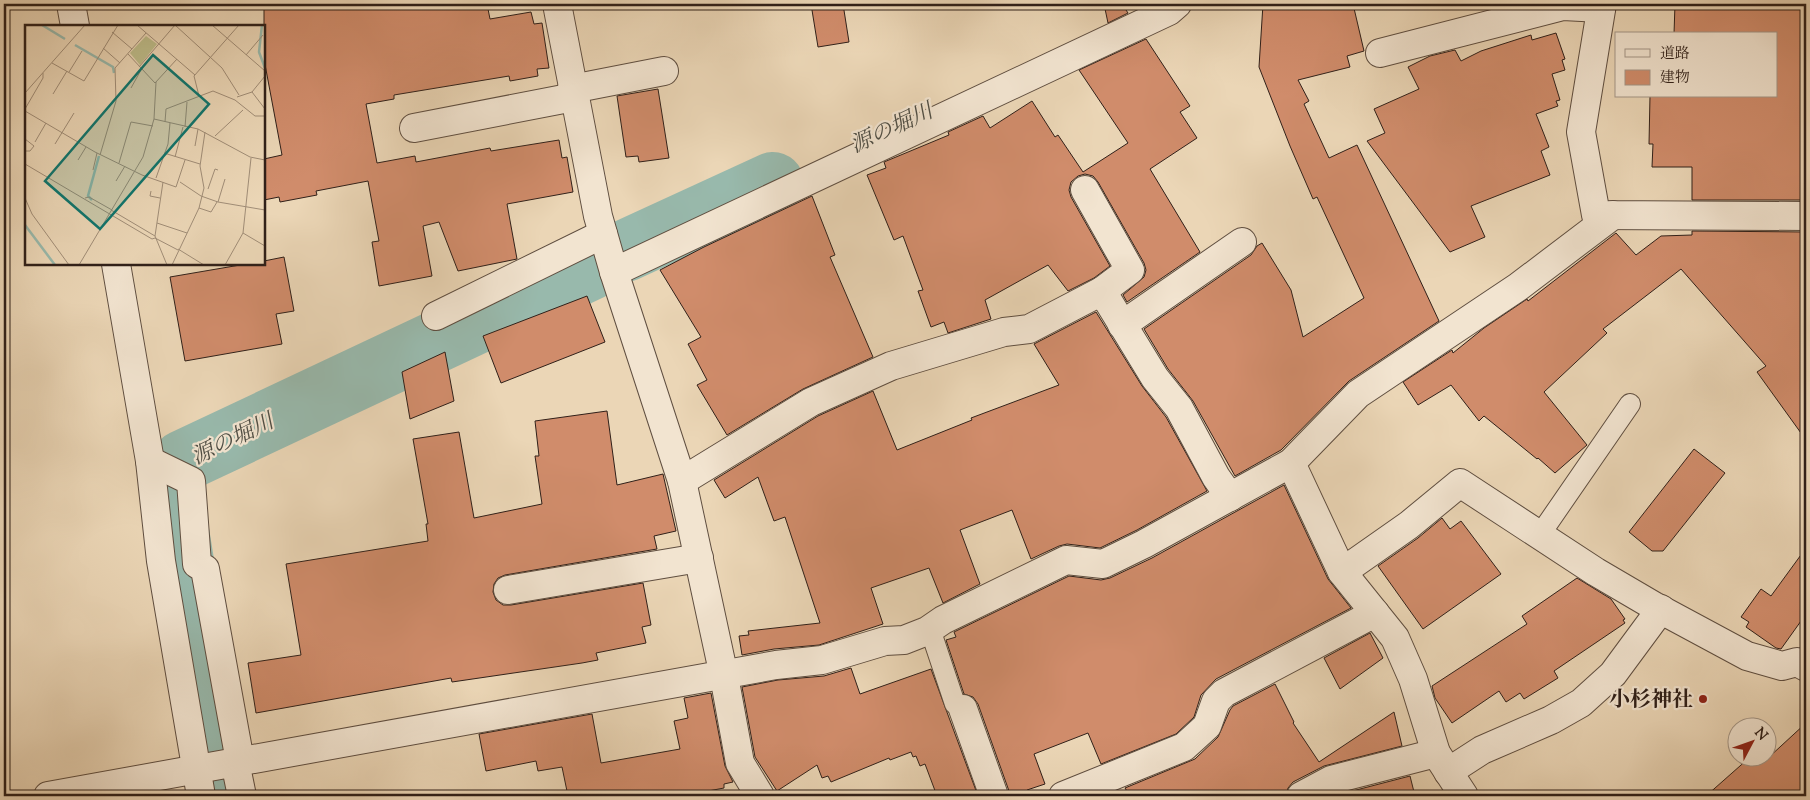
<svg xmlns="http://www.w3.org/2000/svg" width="1810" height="800" viewBox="0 0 1810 800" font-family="'Sorts Mill Goudy','Noto Serif JP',serif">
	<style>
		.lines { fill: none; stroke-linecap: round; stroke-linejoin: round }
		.river { stroke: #98b9ac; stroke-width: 62 }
		.building { fill: #d08c6b; stroke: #302019 }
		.lane-casing { stroke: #5f4e40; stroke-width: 22 }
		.street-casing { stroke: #5f4e40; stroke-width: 30 }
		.lane { stroke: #f2e4d0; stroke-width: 20 }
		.street { stroke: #f2e4d0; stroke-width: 28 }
		.poi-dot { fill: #8f2418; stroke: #f2e4d0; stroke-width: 2 }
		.labels { text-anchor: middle; stroke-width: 4.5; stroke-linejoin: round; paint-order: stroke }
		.poi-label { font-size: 21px; font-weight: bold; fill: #302019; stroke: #f2e4d0; text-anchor: end }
		.water-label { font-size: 22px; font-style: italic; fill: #4f4e45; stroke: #f2e4d0 }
		.inset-river { fill: none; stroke: #98b9ac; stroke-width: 2.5 }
		.inset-road { fill: none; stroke: #a08d77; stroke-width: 1 }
		.view { fill: #0f766e; fill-opacity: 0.15; stroke: #0f766e; stroke-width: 2.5 }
		.inset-edge { fill: none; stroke: #302019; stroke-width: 2.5 }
	</style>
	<rect width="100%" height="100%" fill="#ebd6b6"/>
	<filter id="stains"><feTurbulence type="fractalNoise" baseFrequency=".004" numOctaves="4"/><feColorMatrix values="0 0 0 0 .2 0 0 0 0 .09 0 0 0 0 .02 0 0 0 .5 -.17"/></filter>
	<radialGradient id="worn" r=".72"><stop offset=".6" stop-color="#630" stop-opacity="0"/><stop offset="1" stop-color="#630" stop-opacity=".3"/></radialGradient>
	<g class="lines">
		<g class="river">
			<polyline points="625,251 773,183"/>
			<polyline points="223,796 204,692 171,487 183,461 591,269"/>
		</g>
	</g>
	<g class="building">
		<polygon points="264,4 487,4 490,19 531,12 534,24 542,23 549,68 537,69 538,76 510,81 509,76 394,95 394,99 366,104 377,163 415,156 416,162 490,148 491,151 559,140 562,158 567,157 573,192 507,204 517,259 458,271 439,222 423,226 432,276 379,286 372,242 379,241 368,181 316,191 317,195 280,202 279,197 264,200 264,159 282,155 264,59"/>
		<polygon points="811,4 843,4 849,42 818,47"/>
		<polygon points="1104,4 1122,4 1128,13 1108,23"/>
		<polygon points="1263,4 1353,4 1364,51 1347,56 1350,67 1298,80 1309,101 1304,104 1329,158 1357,145 1439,321 1349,381 1281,450 1235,476 1193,401 1168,369 1144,329 1251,255 1257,246 1262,243 1291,290 1303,337 1364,298 1317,197 1313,199 1290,146 1259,67"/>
		<polygon points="1675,4 1806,4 1806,200 1692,200 1692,167 1652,167 1653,144 1649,144 1650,96 1776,96 1776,34 1674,34"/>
		<polygon points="1556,33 1565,59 1562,60 1565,70 1552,74 1560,100 1556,101 1558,106 1536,114 1549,147 1541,151 1550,175 1471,206 1485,237 1450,252 1367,141 1385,133 1374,109 1419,89 1408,67 1430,56 1455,50 1461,61 1481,51 1531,35 1532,40"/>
		<polygon points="1146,39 1190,106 1180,112 1197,138 1150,169 1200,252 1127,302 1123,295 1144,277 1146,270 1144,263 1098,182 1093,176 1085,174 1078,176 1071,182 1069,190 1071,197 1110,266 1094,278 1068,291 1048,265 985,300 991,319 948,333 944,322 931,327 918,291 923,290 903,236 894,240 867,175 886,168 884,162 949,135 948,132 983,116 990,128 1032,101 1055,137 1058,135 1083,172 1128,143 1079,70"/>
		<polygon points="658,89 669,158 639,162 638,156 626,157 617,96"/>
		<polygon points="812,196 835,255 830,257 873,357 803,389 727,435 697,385 707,380 688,344 701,337 660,270 704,247"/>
		<polygon points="1692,231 1806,232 1806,440 1757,372 1766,366 1681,269 1603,329 1607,333 1544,392 1587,445 1555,473 1538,458 1537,459 1484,416 1479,421 1451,385 1418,405 1403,382 1452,350 1453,353 1484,328 1527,299 1528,301 1616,233 1636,255 1661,236 1692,235"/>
		<polygon points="284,257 294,311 276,314 282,344 185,361 170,277 246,264 264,264 264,261"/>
		<polygon points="587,296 605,342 501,383 483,336"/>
		<polygon points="1096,312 1142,386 1166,417 1207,491 1137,530 1100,548 1067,544 1059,546 1031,559 1012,510 960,530 980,584 943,603 929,568 871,588 883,624 819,645 774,649 742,655 739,636 749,635 748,631 820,623 785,517 774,521 758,477 725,498 714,480 818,416 873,391 897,450 972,420 971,418 1059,385 1034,344"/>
		<polygon points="445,352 454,401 410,419 402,372"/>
		<polygon points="607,411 617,485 663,474 676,531 654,536 657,549 505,575 498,578 494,584 493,592 496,600 503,605 511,605 643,583 651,625 642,627 646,643 596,653 598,660 582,663 452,682 451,678 256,713 248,663 301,655 286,564 428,541 426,524 428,524 413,439 459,432 474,518 542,504 535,456 539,456 535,421"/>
		<polygon points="1694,449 1725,473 1663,551 1652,551 1629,532"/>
		<polygon points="1284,485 1328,579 1351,608 1216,679 1201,695 1194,717 1176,734 1101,764 1088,733 1034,754 1045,784 1027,790 1030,796 1009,796 1009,791 978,704 973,697 964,694 946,640 956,637 954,632 1069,576 1101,580 1110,578 1152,558"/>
		<polygon points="1442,518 1450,529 1461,521 1501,574 1423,629 1378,566 1418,538"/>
		<polygon points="1806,548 1806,614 1781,649 1776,648 1746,627 1749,622 1741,617 1761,589 1771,596"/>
		<polygon points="1577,578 1611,599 1625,619 1623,620 1625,623 1554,671 1558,678 1524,699 1520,693 1506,702 1499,691 1452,723 1435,698 1432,686 1527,624 1522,616"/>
		<polygon points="1370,633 1383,658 1340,689 1324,658"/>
		<polygon points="851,668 860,694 931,669 978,796 937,796 925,764 920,766 916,756 913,757 911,752 890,760 889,758 831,782 828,776 822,778 817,765 777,791 755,757 742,687 778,680 824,676"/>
		<polygon points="1275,684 1294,722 1293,723 1319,762 1394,712 1402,746 1324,766 1293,782 1288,788 1286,796 1130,796 1125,788 1195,759 1218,737 1230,710 1233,706"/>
		<polygon points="711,693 725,766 733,782 724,784 724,788 682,796 568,796 562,767 538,771 536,761 486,771 479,734 592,714 601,763 680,749 674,721 688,718 684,698"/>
		<polygon points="1806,723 1806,786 1795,796 1706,796 1749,758 1768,758"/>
		<polygon points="1410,776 1415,796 1334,796 1337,795"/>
	</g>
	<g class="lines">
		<defs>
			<g id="lane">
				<polyline points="1539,536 1630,404"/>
				<polyline points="930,629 955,704 963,709"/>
			</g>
			<g id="street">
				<polyline points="71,4 75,26"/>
				<polyline points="557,4 598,216 614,272 682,481 724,676 740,763 760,796"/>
				<polyline points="1602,4 1581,132 1596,215 1806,216"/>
				<polyline points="1380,53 1563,6 1601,8"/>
				<polyline points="572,89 664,71"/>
				<polyline points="414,128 574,97"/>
				<polyline points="1085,190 1130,270 1102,291"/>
				<polyline points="116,264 150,461 161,561 201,796"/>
				<polyline points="614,272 1169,11 1177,4"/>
				<polyline points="436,316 603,234"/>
				<polyline points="1122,325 1242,242"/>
				<polyline points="150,461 191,481 197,564 205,569 240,761"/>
				<polyline points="1291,463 1342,572 1395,638 1413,679 1436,753 1464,796"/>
				<polyline points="682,481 811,402 891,366 1004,332 1029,329 1102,291 1155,378 1179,408 1216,477 1230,497"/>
				<polyline points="1342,572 1409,525 1460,483 1596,572 1654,606 1747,656 1782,666 1797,662 1806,667"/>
				<polyline points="508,590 699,558"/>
				<polyline points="963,709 994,796"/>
				<polyline points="235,762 242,796"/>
				<polyline points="1448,772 1482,750 1551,720 1581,703 1613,674 1661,609"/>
				<polyline points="48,796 776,665 822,660 885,641 904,640 927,631 943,620 1066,560 1103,564 1144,544 1291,463 1358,394 1518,287 1613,215"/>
				<polyline points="1063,796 1184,747 1207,726 1216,701 1224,693 1375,613"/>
				<polyline points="1301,796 1331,780 1436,753"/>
			</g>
		</defs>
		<use href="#lane" class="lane-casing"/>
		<use href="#street" class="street-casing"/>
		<use href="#lane" class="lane"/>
		<use href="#street" class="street"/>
	</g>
	<circle class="poi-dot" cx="1703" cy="699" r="5"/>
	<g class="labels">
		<g class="poi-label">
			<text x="1693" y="706">小杉神社</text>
		</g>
		<g class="water-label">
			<text transform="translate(891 127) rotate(-25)" y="8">源の堀川</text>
			<text transform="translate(232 438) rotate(-26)" y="8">源の堀川</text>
		</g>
	</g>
	<g transform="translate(25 25)">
		<rect width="240" height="240" fill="#ebd6b6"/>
		<path d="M121,11L132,19L115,40L105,28Z" fill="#bdbc8a"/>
		<path class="inset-river" d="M17,0L40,14M237,0L234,27L240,43M50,20L88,42L89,48M67,175L63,171L74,131M0,200L30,240"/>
		<path class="inset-road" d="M112,0L170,50M150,0L197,43L214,70M187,0L240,46M87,7L107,24M78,23L95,38M103,29L130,58L152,34M221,30L238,10M27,38L59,56L93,0M114,42L150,0M44,47L57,26M106,63L116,45M227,67L240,84M0,68L60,0M28,69L42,46M174,71L169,51L214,0M212,72L227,67L240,51M0,86L70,127L117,150L151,162L160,135M129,94L173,104L225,132L240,135M140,97L141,84L188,66L210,75L230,91H240M160,102L162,77M190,111L218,85M10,117L21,98M30,119L49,88M170,121L173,104M0,126H5L9,121L0,114V84L18,53V48M139,128L175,139M75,130L91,76L90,43L121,8M150,132L158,102M53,135L61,122M94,138L106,97L128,101M0,139L127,214L130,213M68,145L72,128M131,153L143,119L145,98M91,156L100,141M138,157L130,211L142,240M155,157L176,171L193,177L240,185M183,164L190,144L193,145M126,166L125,171L135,173M0,173L7,189L44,240M60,173L64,172L87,185M193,177L200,154M174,183L179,163L175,141L180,107M86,185L130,211M132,198L162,208M218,208L240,221M130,213L153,225M153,224L179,240M54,240L118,132L129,94L131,57M147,240L174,183L186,187L192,177M200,240L218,208L226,133"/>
		<path class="view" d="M128,30L184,79L75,204L20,156Z"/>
		<rect width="240" height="240" class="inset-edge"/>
	</g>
	<rect width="1810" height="800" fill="none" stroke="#ebd6b6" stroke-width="20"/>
	<rect x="5" y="5" width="1800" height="790" fill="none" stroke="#302019" stroke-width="2.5"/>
	<rect x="10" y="10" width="1790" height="780" fill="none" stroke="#302019"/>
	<rect x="1615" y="32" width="162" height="65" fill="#f2e4d0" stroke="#a49687"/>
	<rect x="1625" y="49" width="25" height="8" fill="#f2e4d0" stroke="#a49687"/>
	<text x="1660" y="58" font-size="15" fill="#302019">道路</text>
	<rect x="1625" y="70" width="25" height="15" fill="#d08c6b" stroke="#a49687"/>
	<text x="1660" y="82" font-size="15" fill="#302019">建物</text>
	<g transform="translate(1752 742) rotate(49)"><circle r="24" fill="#f2e4d0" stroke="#a49687"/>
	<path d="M0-4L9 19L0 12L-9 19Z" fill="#8f2418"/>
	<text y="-8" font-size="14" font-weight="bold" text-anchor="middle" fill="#302019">N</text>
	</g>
	<rect width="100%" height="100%" filter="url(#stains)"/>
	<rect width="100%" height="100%" fill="url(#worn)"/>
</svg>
